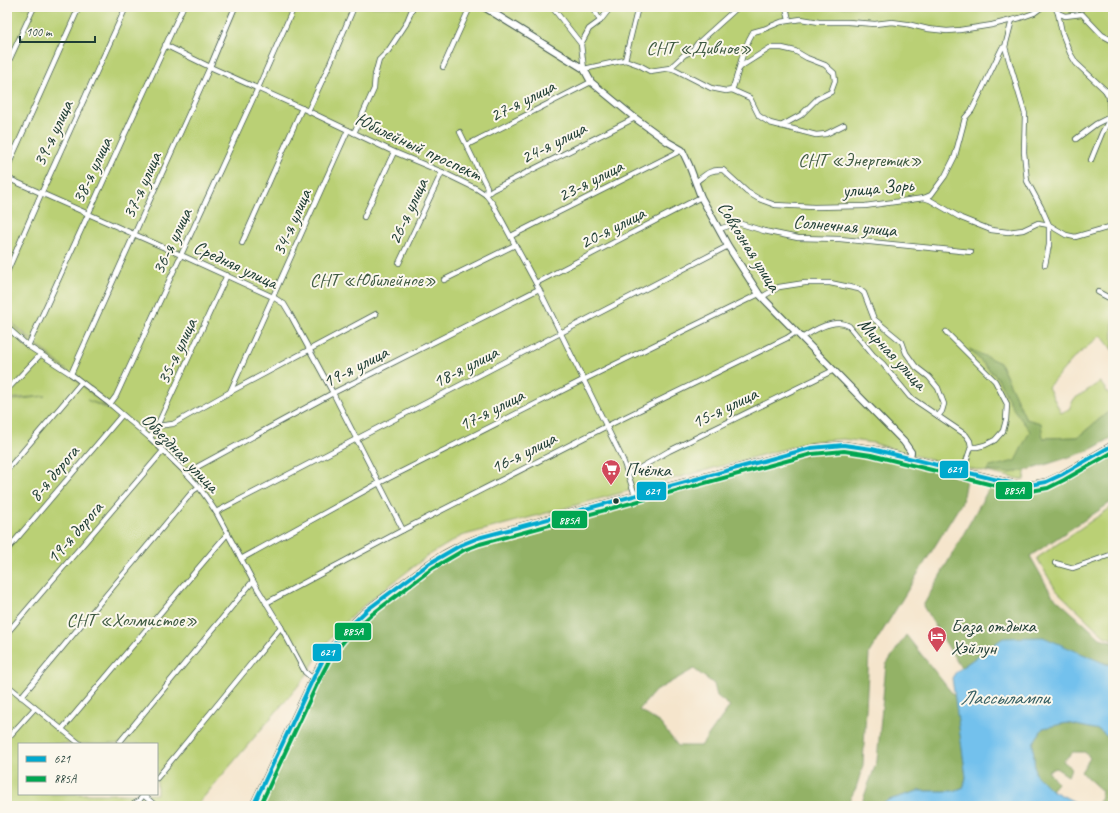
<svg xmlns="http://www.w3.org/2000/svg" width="1120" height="813" viewBox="0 0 1120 813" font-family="Caveat,sans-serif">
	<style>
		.green { fill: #bad074; stroke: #6c8654; fill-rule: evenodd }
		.forest { fill: #93b266; stroke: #59784d; fill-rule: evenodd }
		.water { fill: #73c1ed; stroke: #497f90 }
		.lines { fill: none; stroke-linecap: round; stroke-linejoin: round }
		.minor-casing { stroke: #3f564b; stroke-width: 6 }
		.tertiary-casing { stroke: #3f564b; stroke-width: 8 }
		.secondary-casing { stroke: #3f564b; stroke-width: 8 }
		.minor { stroke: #fff; stroke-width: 4.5 }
		.tertiary { stroke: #fff; stroke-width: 6 }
		.secondary { stroke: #fce5cf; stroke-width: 7 }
		.bus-1-casing { stroke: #fbf7ec; stroke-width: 7 }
		.bus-2-casing { stroke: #fbf7ec; stroke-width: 7 }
		.bus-1 { stroke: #00a9ce; stroke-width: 4 }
		.bus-2 { stroke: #00a651; stroke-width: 4 }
		.bus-dot { fill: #1f3d34; stroke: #fbf7ec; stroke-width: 1.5 }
		.labels { text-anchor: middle; stroke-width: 4; stroke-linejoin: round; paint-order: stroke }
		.park-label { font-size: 19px; fill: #3e5a41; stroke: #fbf7ec }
		.street-label { font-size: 19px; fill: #1f3d34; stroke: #fbf7ec }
		.poi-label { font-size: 19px; fill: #1f3d34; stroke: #fbf7ec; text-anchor: start }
		.water-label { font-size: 20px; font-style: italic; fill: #345e62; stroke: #fbf7ec }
		.line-badge { stroke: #fbf7ec; stroke-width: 1.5 }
		.badge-label { font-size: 11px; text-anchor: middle; font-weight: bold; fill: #fff }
	</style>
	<rect width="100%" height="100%" fill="#fbf7ec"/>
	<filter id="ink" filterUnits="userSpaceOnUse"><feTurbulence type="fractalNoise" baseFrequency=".025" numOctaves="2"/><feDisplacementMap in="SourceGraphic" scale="8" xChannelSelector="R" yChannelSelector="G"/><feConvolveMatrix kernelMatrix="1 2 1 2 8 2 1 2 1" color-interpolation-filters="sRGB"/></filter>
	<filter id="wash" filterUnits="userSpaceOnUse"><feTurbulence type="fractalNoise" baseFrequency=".012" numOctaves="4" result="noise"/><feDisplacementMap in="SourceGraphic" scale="16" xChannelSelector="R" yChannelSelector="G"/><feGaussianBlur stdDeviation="0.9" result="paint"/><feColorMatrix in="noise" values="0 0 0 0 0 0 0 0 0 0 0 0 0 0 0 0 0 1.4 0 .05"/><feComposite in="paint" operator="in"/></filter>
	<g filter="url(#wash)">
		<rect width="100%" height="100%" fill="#f5e5cc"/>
		<g class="green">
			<path d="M7,7H1113V351L1101,335L1073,359L1048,387L1061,413L1069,409L1074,399L1100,382L1113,399V408L1078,437L1043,438L1026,419L1000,363L970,350L998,379L1012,405L1031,430L1024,480L927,459L873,443L843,439L814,441L461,536L426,557L363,606L340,627L322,649L304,679L196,806H7V401L45,396L7,399V320L107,407L87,400L113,411L7,318ZM19,744H157V794H19Z"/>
			<polygon points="1113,506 1113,639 1104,636 1056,590 1037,558"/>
		</g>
		<g class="forest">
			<polygon points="969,349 1000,363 1026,419 1041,423 1043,438 1078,437 1113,408 1113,437 1088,451 1032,469 1010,473 986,471 990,467 1015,461 1030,431 1014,410 997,377"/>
			<path d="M843,451L871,454L966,479L962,502L869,653L863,765L856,788L846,806H257L330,656L348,634L370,614L433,567L447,558L463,549L480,543L814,452ZM694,669L714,684L717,696L730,706L701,746H678L660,723L639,710L655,691Z"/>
			<path d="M1113,453V501L1030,556L1052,595L1100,638L1113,642V665L1003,638L961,668L923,606L991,485C1004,487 1018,492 1031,490C1058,488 1089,466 1113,453Z"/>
			<polygon points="906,635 955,697 966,777 964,787 954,791 918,791 889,800 882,804 861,805 877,761 886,665"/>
			<path d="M1067,723L1099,730L1113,741V802C1107,806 1105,807 1099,803L1102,791L1081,772L1090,758L1085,752H1073L1063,761L1071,768L1068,776L1056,768L1048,771L1057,783L1051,790L1035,774L1033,743L1043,728Z"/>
		</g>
		<polygon class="water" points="1043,637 1106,664 1113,665 1113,741 1099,730 1067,723 1043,728 1033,743 1035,774 1051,790 1083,806 881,806 882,804 889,800 918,791 954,791 964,787 966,777 952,678 956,672 961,668 1003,638"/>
	</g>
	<g filter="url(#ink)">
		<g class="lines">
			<defs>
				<g id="minor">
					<polyline points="552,7 581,44"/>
					<polyline points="593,7 600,21"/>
					<path d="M611,7L600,21L589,29L581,44L584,69L625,60L639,65L650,71L670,68L676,70L711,88L726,91L732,90C740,70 741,51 753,32L764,29L781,22L801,19L819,22H848L875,24L892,22L907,24L928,29L947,31L960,30L992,25L1020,18L1034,13L1042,7"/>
					<polyline points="786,7 789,20"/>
					<polyline points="1055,7 1058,13 1062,33 1070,53 1076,63 1105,90 1113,93"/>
					<polyline points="1058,13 1065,16 1082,14 1102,35 1113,41"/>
					<polyline points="1012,20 1005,47 1025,114 1024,152 1027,181 1041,207 1049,225 1049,245 1045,265"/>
					<polyline points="165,45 210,67 308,111 394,152 442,172 477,189 486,195 493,204 539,289 623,460 635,495"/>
					<polyline points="625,60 638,7"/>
					<polyline points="7,65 34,7"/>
					<polyline points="443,67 470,7"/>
					<polyline points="670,68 684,55 692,51 697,44 738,7"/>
					<polyline points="739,69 743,65 770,48 782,48 795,51 807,58 825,65 834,73 835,81 831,92 817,99 801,115 781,126"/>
					<polyline points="732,90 750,98 759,116 770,123 816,135 826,134 844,125"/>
					<polyline points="308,111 329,66 354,7"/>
					<polyline points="460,132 487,187 486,195"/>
					<polyline points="354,133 374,89 375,75 379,60 388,51 406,24 413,7"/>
					<polyline points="1076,139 1096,124 1110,117 1109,97 1105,90"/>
					<polyline points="467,145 591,82"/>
					<polyline points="1091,160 1102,133 1110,118"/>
					<polyline points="7,168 79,7"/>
					<polyline points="7,178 181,255 273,297 284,304 290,314 333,393 403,530"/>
					<path d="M696,182C706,174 710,169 723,170L747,192L759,199L775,205L814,207L865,206L924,198L930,200L961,218L991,230L1008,232L1023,230L1038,223L1049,225L1066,235L1075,237L1113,226"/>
					<polyline points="486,195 492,190 635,118"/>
					<polyline points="924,198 931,195 945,176 955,156 965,118 972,110 1002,48 1005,47"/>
					<polyline points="364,217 394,152"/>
					<polyline points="719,229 738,223 764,231 798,238 840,239 971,252"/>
					<polyline points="511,236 682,150"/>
					<polyline points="242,243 302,108"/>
					<polyline points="399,263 442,172"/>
					<polyline points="7,272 41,194 126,7"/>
					<polyline points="444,280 515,245"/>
					<polyline points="536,283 701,197"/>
					<polyline points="1098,292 1113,300"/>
					<polyline points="762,297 767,294 779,287 805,283 830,283 859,289 864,293 874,319 902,342 906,353 916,367 929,377 938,388 944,404 942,411 938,416"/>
					<polyline points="7,327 28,346 71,374 110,404 150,438 186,473 199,487 208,500 216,512 253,581 281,627 305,672 313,679"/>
					<polyline points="946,332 995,381 1007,404 1006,420 1003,431 995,440 985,445 977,447 971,447"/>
					<path d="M802,338C814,330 835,317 849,326L873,355L883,364L910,397L966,435L970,441L971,447L963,471"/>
					<polyline points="28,346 183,7"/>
					<polyline points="71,374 210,67 235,7"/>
					<polyline points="7,390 41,354"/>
					<polyline points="230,392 348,130"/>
					<polyline points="110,404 116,396 258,88 294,7"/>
					<polyline points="157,426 173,424 230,392 376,314"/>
					<polyline points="150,438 157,426 227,275"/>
					<polyline points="7,470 81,383"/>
					<polyline points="186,473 333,393 539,289"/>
					<polyline points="628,473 638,469 669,451 834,370"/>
					<polyline points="216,512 728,246"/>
					<polyline points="7,550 122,415"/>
					<polyline points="241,559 379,483 583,380 759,294"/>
					<polyline points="1055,563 1073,568 1113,554"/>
					<polyline points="266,603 403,530 607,426 787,338 796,332"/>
					<polyline points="7,633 163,451"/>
					<polyline points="7,685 80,744"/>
					<polyline points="21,697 193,491 199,487"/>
					<polyline points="62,729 228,533"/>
					<polyline points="7,739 35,708"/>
					<polyline points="118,744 253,581"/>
					<polyline points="157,778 281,627"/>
					<polyline points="142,794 156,806"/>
					<polyline points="130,806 139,801 144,794"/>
				</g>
				<polyline id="tertiary" points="484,7 584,69 591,82 635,118 668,142 682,150 689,165 701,197 728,246 759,294 904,442 911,452 910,458"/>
				<polyline id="secondary" points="253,806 313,679 326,654 345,631 367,610 430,563 444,554 461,545 478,538 811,448 844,445 872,449 1018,485 1030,485 1046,482 1061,475 1113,445"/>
			</defs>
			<use href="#minor" class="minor-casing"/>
			<use href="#tertiary" class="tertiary-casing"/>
			<use href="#secondary" class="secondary-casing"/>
			<use href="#minor" class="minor"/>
			<use href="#tertiary" class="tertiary"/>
			<use href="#secondary" class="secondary"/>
			<defs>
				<polyline id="bus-1" points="253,806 313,679 326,654 345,631 367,610 430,563 461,545 478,538 811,448 844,445 872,449 1018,485 1030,485 1046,482 1061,475 1113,445"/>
				<polyline id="bus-2" points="260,806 318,682 331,657 349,635 371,615 433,568 464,550 480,544 812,454 844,451 871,455 1017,491 1031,491 1048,488 1064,480 1113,452"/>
			</defs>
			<use href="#bus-1" class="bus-1-casing"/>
			<use href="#bus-2" class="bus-2-casing"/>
			<use href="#bus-1" class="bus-1"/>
			<use href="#bus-2" class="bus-2"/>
		</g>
	</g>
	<defs>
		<symbol id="supermarket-pin" viewBox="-11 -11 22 30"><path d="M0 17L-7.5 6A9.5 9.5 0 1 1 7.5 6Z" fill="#d1495b" stroke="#fbf7ec"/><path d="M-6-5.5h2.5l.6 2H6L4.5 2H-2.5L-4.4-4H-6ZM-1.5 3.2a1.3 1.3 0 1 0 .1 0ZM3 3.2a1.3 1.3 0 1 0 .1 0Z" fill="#fff"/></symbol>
		<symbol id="hotel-pin" viewBox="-11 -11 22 30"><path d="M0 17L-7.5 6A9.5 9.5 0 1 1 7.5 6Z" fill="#d1495b" stroke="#fbf7ec"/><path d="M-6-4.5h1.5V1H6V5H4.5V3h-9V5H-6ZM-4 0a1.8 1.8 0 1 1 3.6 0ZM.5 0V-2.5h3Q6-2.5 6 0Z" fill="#fff"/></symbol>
	</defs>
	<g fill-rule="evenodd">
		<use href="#supermarket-pin" x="600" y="458" width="22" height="30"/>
		<use href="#hotel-pin" x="926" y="625" width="22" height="30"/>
	</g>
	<circle class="bus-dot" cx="616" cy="501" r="3.5"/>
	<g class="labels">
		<g class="park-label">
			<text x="699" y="54">СНТ «Дивное»</text>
			<text x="860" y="166">СНТ «Энергетик»</text>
			<text x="373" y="286">СНТ «Юбилейное»</text>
			<text x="132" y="626">СНТ «Холмистое»</text>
		</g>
		<g class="street-label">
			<text transform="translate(522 100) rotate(-27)" y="7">27-я улица</text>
			<text transform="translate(52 133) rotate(-65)" y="7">39-я улица</text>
			<text transform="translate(553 142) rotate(-27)" y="7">24-я улица</text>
			<text transform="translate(419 146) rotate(25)" y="7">Юбилейный проспект</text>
			<text transform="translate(91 170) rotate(-65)" y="7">38-я улица</text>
			<text transform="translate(590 180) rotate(-27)" y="7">23-я улица</text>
			<text transform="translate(141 185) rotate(-66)" y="7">37-я улица</text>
			<text transform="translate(878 187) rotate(-5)" y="7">улица Зорь</text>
			<text transform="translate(407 211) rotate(-65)" y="7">26-я улица</text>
			<text transform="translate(291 222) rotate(-66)" y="7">34-я улица</text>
			<text transform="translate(845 225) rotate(5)" y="7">Солнечная улица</text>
			<text transform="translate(612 227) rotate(-27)" y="7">20-я улица</text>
			<text transform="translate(171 241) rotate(-65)" y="7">36-я улица</text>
			<text transform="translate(750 246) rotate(58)" y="7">Совхозная улица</text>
			<text transform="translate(236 264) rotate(25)" y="7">Средняя улица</text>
			<text transform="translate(176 351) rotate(-65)" y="7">35-я улица</text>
			<text transform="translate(893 353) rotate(47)" y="7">Мирная улица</text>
			<text transform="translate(355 366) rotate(-27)" y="7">19-я улица</text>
			<text transform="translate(465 366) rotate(-27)" y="7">18-я улица</text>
			<text transform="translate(724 407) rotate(-26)" y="7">15-я улица</text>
			<text transform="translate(491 409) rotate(-27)" y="7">17-я улица</text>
			<text transform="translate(181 452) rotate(46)" y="7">Объездная улица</text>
			<text transform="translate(523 452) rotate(-27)" y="7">16-я улица</text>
			<text transform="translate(53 473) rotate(-50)" y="7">8-я дорога</text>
			<text transform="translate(74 532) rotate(-49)" y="7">19-я дорога</text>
		</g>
		<g class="poi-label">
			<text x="625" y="476">Пчёлка</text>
			<text x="951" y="632">База отдыха<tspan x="951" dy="22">Хэйлун</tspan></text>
		</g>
		<g class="water-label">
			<text x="1005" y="704">Лассылампи</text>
		</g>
	</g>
	<g class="line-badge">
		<rect x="939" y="460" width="30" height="19" rx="4" fill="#00a9ce"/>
		<rect x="995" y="481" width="38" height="19" rx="4" fill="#00a651"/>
		<rect x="636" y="481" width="31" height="20" rx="4" fill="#00a9ce"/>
		<rect x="551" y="510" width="37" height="19" rx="4" fill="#00a651"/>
		<rect x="334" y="622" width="38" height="19" rx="4" fill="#00a651"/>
		<rect x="312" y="643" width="30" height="19" rx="4" fill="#00a9ce"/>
	</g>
	<g class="badge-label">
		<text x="954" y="473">621</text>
		<text x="1014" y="494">885А</text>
		<text x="652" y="495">621</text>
		<text x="569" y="524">885А</text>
		<text x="353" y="635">885А</text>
		<text x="327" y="656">621</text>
	</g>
	<rect width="1120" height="813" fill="none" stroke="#fbf7ec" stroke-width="24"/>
	<rect x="18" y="743" width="140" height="52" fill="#fbf7ec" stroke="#a3ada2"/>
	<rect x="26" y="756" width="20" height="6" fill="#00a9ce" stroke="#a3ada2"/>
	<text x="54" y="763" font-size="12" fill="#1f3d34">621</text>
	<rect x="26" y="776" width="20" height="6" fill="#00a651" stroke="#a3ada2"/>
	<text x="54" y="783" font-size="12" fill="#1f3d34">885А</text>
	<path d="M20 36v6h75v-6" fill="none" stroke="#1f3d34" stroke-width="2"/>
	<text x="26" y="36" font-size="12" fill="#1f3d34" stroke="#fbf7ec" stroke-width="3" paint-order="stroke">100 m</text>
</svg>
